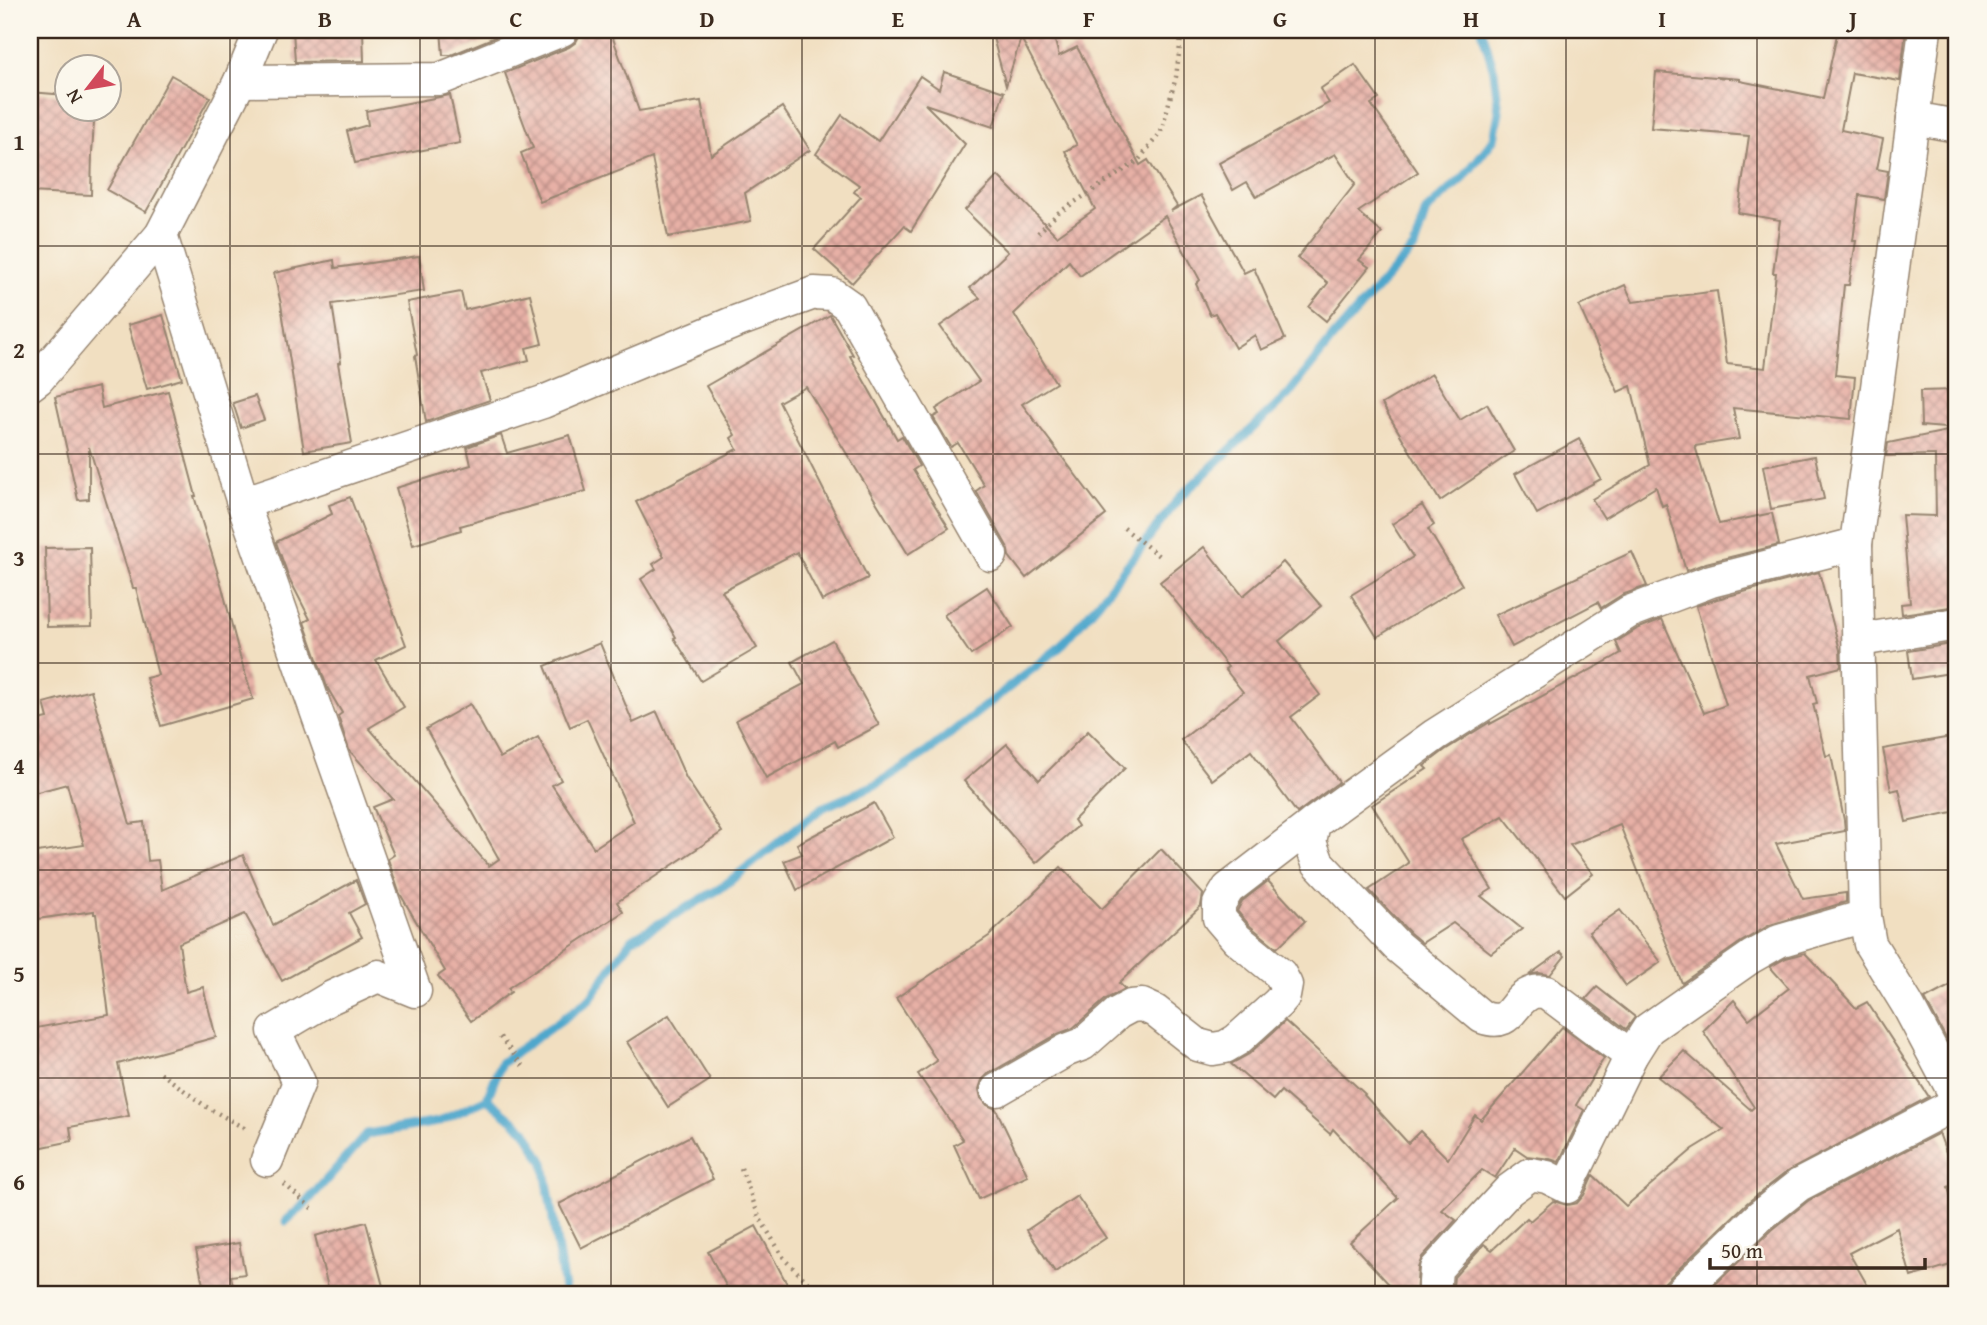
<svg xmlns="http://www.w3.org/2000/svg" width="1987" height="1325" viewBox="0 0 1987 1325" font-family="'Gentium Book Plus',serif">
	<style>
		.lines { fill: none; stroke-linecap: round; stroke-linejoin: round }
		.stream { stroke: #50a7cc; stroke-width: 9 }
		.building { fill: url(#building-cross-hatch) }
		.minor-casing { stroke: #968470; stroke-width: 35 }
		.path { stroke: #968470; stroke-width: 4.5; stroke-dasharray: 2 5; stroke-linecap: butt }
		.minor { stroke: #fff; stroke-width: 32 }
		.grid { fill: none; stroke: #3b2a1e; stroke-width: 2; stroke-opacity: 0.55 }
		.neatline { fill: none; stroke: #3b2a1e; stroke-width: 2.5 }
		.grid-label { font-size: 23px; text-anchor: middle; font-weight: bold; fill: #3b2a1e }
	</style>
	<defs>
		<pattern id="building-cross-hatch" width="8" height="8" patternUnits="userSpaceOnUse" patternTransform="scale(1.75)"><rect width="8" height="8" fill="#e7b0a6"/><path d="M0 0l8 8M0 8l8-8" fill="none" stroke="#bc8f87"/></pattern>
	</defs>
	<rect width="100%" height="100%" fill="#fbf7ec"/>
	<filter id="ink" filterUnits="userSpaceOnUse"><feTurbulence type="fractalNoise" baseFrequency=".0143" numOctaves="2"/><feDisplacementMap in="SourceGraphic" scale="14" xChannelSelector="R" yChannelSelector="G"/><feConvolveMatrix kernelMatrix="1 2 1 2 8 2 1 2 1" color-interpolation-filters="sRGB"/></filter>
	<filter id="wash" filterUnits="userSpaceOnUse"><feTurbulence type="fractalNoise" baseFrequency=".00686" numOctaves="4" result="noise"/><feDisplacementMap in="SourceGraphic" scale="28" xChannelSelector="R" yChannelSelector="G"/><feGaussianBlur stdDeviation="1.57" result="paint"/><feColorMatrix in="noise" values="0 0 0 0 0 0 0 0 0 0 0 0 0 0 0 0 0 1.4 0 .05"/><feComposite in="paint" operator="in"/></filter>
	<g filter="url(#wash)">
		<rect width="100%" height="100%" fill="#f1dfc1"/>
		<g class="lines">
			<g class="stream">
				<polyline points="487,1099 525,1130 544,1163 565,1295"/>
				<polyline points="286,1221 305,1204 367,1134 438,1122 487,1099 501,1063 589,1000 631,940 721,888 822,808 877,784 927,752 1060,647 1099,602 1180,497 1288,395 1335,335 1414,248 1426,211 1464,177 1494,139 1499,112 1494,71 1482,30"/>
			</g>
		</g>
		<g id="blocks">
			<g class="building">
				<polygon points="293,30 363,30 364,61 295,62"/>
				<polygon points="441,30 494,30 495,37 451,55 443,55"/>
				<polygon points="595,30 610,30 639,111 701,101 711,155 782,107 810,150 745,193 751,221 668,237 652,158 540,202 521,153 533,148 505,73 569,47 576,42 579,36"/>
				<polygon points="991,30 1052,30 1059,56 1077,47 1140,165 1148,160 1177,206 1171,211 1201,195 1244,273 1254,268 1285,339 1261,350 1255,335 1235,348 1215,313 1210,315 1196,284 1200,280 1165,216 1080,276 1069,261 1014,314 1056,383 1022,404 1106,515 1026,578 1009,556 1007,546 976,491 984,485 958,443 951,447 933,417 939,414 936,409 979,381 940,326 980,298 970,288 1008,252 965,210 998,176 1057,236 1095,209 1065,151 1077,145 1021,38 1006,86"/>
				<polygon points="1838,30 1906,30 1900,81 1852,73 1841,130 1883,139 1877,169 1888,171 1884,199 1859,195 1853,241 1856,241 1849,285 1844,285 1835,375 1855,377 1851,419 1733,408 1739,439 1695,446 1719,524 1772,513 1779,545 1706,563 1686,571 1666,504 1662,506 1656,487 1604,518 1592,499 1650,465 1631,386 1618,392 1579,306 1625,285 1633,302 1717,291 1727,364 1765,368 1776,273 1773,273 1780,220 1738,213 1749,136 1651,128 1656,72 1740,79 1740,81 1823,98"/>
				<polygon points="1355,65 1379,99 1371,104 1418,172 1358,212 1382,233 1359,260 1369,267 1326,321 1309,307 1328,283 1297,258 1355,184 1335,154 1256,197 1247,182 1233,190 1219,163 1329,103 1320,89"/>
				<polygon points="944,72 1004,92 993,127 925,104 965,144 911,231 904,226 852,283 814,249 861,197 854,192 859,185 816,154 842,115 878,141 920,76 939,89"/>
				<polygon points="171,75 210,97 146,212 107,190"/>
				<polygon points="30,92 66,95 66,108 95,108 92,152 91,195 30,192"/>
				<polygon points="450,95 460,143 355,163 347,131 368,125 366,111"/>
				<polygon points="419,256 424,291 332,304 341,362 338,363 352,443 304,451 281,304 274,273 334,260 335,268"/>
				<polygon points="461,292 465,310 530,294 542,344 526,348 529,360 481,373 490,400 426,422 415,356 417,355 407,302"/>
				<polygon points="163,315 182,379 147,389 128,325"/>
				<polygon points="830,315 853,355 850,356 897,439 902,436 919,466 913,470 949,528 908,554 806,387 779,402 868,578 822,601 797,552 722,591 757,648 701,681 674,638 676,637 641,579 656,569 653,564 664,557 636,502 737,449 731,438 735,435 706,386"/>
				<polygon points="1432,374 1460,420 1487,404 1514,451 1440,501 1382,404"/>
				<polygon points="98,387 102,408 168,391 196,496 194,496 222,587 239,653 253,699 161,726 146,678 158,675 136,588 133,588 89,447 89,499 78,500 55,397"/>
				<polygon points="1957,390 1957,429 1921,426 1920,391"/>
				<polygon points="255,396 264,420 241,428 233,403"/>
				<polygon points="1957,429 1957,606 1902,614 1901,604 1910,603 1902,515 1936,516 1935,455 1886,456 1888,443"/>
				<polygon points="501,435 507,453 570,435 586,491 460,526 461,530 413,545 396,488 471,465 467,447"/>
				<polygon points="1579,439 1601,479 1537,514 1515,474"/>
				<polygon points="1815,456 1824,499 1771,509 1763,466"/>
				<polygon points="350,497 406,645 376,660 404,707 369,728 489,866 499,859 426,729 470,704 500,758 538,737 561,780 552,785 594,848 634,822 587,719 570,727 545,666 600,643 633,723 657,712 686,778 722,832 617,902 623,912 508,988 511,992 471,1021 438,976 445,971 399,892 388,859 394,855 373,807 393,799 349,750 338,716 342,713 327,687 304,622 310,619 289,578 276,542 332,514 329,505"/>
				<polygon points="1422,505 1434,525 1428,529 1462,585 1377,637 1351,595 1413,557 1392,524"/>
				<polygon points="90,547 92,626 47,627 45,548"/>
				<polygon points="1204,547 1243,596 1283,562 1321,606 1279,641 1320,695 1291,717 1339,782 1297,813 1251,751 1212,780 1181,740 1243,692 1225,669 1228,667 1160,582"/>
				<polygon points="1632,552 1647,586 1622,595 1601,608 1598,602 1512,647 1495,615"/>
				<polygon points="1819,572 1840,650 1841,667 1810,675 1817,703 1813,704 1826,756 1831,755 1844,820 1845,831 1776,844 1803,899 1846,893 1846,902 1770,925 1741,942 1682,983 1620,825 1570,845 1593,874 1565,896 1503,816 1461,839 1492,889 1481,896 1522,929 1491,953 1453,923 1422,943 1410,933 1369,890 1409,863 1372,805 1427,769 1424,766 1445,750 1490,722 1490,724 1611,659 1621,653 1616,642 1637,629 1662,619 1704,713 1726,705 1696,606 1717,599"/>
				<polygon points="987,587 1013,627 971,655 944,615"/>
				<polygon points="832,640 879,725 838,747 835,741 766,778 736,720 804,684 792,662"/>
				<polygon points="1957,643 1957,672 1912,679 1908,651"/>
				<polygon points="91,690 130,824 144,822 148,861 158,860 162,890 243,855 273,925 356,880 365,904 349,913 362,937 282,981 245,914 179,943 186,992 203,987 216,1037 118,1064 129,1116 70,1127 72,1141 33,1149 30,1134 30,1029 109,1015 96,914 94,914 94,911 30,920 30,853 84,845 67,784 30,794 30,722 48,718 44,703"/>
				<polygon points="1088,731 1125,768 1074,820 1078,826 1036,863 964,781 1007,744 1039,780"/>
				<polygon points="1957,736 1957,811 1906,822 1899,789 1891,791 1883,749"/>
				<polygon points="874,803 893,837 797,890 784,861 802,854 797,844"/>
				<polygon points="1161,849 1203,894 1201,906 1119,983 1125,989 1106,999 1073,1028 1058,1034 988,1074 982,1080 979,1089 981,1098 987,1105 996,1109 1028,1176 979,1199 954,1145 963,1140 918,1074 937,1061 896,998 989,936 1061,867 1102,909"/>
				<polygon points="1268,881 1305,921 1277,948 1250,926 1237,911 1242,901"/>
				<polygon points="1620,910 1661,962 1626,986 1589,932"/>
				<polygon points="1561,952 1565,956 1550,975 1539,973 1529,975"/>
				<polygon points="1805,953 1856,1008 1867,1002 1929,1097 1788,1171 1747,1203 1665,1282 1661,1289 1660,1295 1452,1295 1454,1277 1484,1244 1492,1250 1527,1218 1530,1221 1553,1201 1567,1205 1577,1203 1584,1195 1593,1175 1626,1206 1693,1149 1724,1130 1658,1077 1684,1051 1751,1110 1754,1107 1703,1031 1734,1000 1749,1019 1789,988 1770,967 1786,958"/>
				<polygon points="1957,982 1957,1059 1925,999"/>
				<polygon points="1597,987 1635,1017 1626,1029 1586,999"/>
				<polygon points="669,1015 710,1080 668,1107 627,1042"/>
				<polygon points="1285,1021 1365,1094 1364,1095 1408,1143 1420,1131 1448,1159 1475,1115 1481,1120 1562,1027 1604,1058 1576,1105 1584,1110 1559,1162 1550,1159 1527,1156 1515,1148 1495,1178 1482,1170 1442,1210 1456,1220 1422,1257 1418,1268 1416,1295 1399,1295 1350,1242 1398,1198 1333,1129 1330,1134 1281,1091 1273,1100 1231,1064 1249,1054"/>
				<polygon points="1939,1133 1957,1182 1948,1187 1957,1217 1957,1263 1911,1277 1897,1228 1849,1253 1873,1295 1704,1295 1772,1230 1809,1200"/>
				<polygon points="690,1136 713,1179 581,1248 559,1204"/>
				<polygon points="1077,1196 1106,1238 1055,1272 1027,1230"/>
				<polygon points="366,1222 384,1290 362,1295 330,1295 315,1236"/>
				<polygon points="756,1226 793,1295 731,1295 708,1252"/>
				<polygon points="239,1243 245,1274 231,1276 234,1291 205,1295 196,1250"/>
			</g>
		</g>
	</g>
	<g filter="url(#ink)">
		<use href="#blocks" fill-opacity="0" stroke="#968470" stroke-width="2"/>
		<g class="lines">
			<defs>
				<g id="minor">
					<polyline points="1925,30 1856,544 1865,916 1870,944 1907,1004 1957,1098"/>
					<polyline points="240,81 440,79 562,30"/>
					<polyline points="1913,118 1957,126"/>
					<polyline points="161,235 243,503 415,991 378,976 330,998 274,1031 299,1082 267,1160"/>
					<polyline points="30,385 38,379 161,235 240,81 261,30"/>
					<polyline points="243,503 543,402 735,322 814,293 832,294 849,306 991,555"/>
					<polyline points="1860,640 1957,624"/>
					<path d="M1314,823L1310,842L1318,863L1397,946L1482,1017C1514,1029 1510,999 1534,992C1538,991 1542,992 1546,992L1631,1056"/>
					<polyline points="997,1090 1067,1050 1083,1044 1118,1013 1131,1006 1142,1005 1155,1011 1198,1045 1213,1049 1225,1047 1237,1040 1278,1003 1284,996 1286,985 1280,974 1237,939 1219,918 1219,904 1228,889 1314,823 1435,735 1629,612 1711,581 1856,544"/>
					<polyline points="1434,1295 1436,1269 1509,1190 1531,1174 1547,1177 1567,1187 1631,1056 1648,1029 1751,957 1779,941 1865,916"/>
					<polyline points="1678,1295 1760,1216 1799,1185 1957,1103"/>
				</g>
			</defs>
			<use href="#minor" class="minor-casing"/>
			<g class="path">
				<polyline points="1038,233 1058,213 1138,161 1161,132 1176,77 1182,30"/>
				<polyline points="1124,528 1160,557"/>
				<polyline points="500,1037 526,1070"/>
				<polyline points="161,1073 205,1106 244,1128 247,1132"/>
				<polyline points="741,1168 759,1217 785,1260 821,1295"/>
				<polyline points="284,1184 315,1211"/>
			</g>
			<use href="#minor" class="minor"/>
		</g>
	</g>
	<path class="grid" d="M230,30V1295M420,30V1295M611,30V1295M802,30V1295M993,30V1295M1184,30V1295M1375,30V1295M1566,30V1295M1757,30V1295M30,246H1957M30,454H1957M30,663H1957M30,870H1957M30,1078H1957"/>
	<rect width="1987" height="1325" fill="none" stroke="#fbf7ec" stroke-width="77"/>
	<g transform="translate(88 88) rotate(239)"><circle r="33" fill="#fbf7ec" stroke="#aea59a" stroke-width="2"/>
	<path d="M0-5L12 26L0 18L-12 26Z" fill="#d1495b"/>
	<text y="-10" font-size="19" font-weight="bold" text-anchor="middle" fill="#3b2a1e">N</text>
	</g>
	<path d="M1710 1258v10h215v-10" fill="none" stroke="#3b2a1e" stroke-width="3.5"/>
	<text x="1721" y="1258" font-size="21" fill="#3b2a1e" stroke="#fbf7ec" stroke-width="5" paint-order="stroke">50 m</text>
	<rect x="38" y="38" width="1910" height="1248" class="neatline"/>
	<g class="grid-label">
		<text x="134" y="27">A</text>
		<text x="325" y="27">B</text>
		<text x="516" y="27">C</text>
		<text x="707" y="27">D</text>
		<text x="898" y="27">E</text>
		<text x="1089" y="27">F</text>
		<text x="1280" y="27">G</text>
		<text x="1471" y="27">H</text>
		<text x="1662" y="27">I</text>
		<text x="1853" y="27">J</text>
		<text x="19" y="150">1</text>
		<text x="19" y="358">2</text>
		<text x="19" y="566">3</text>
		<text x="19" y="774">4</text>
		<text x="19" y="982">5</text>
		<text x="19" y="1190">6</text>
	</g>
</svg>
